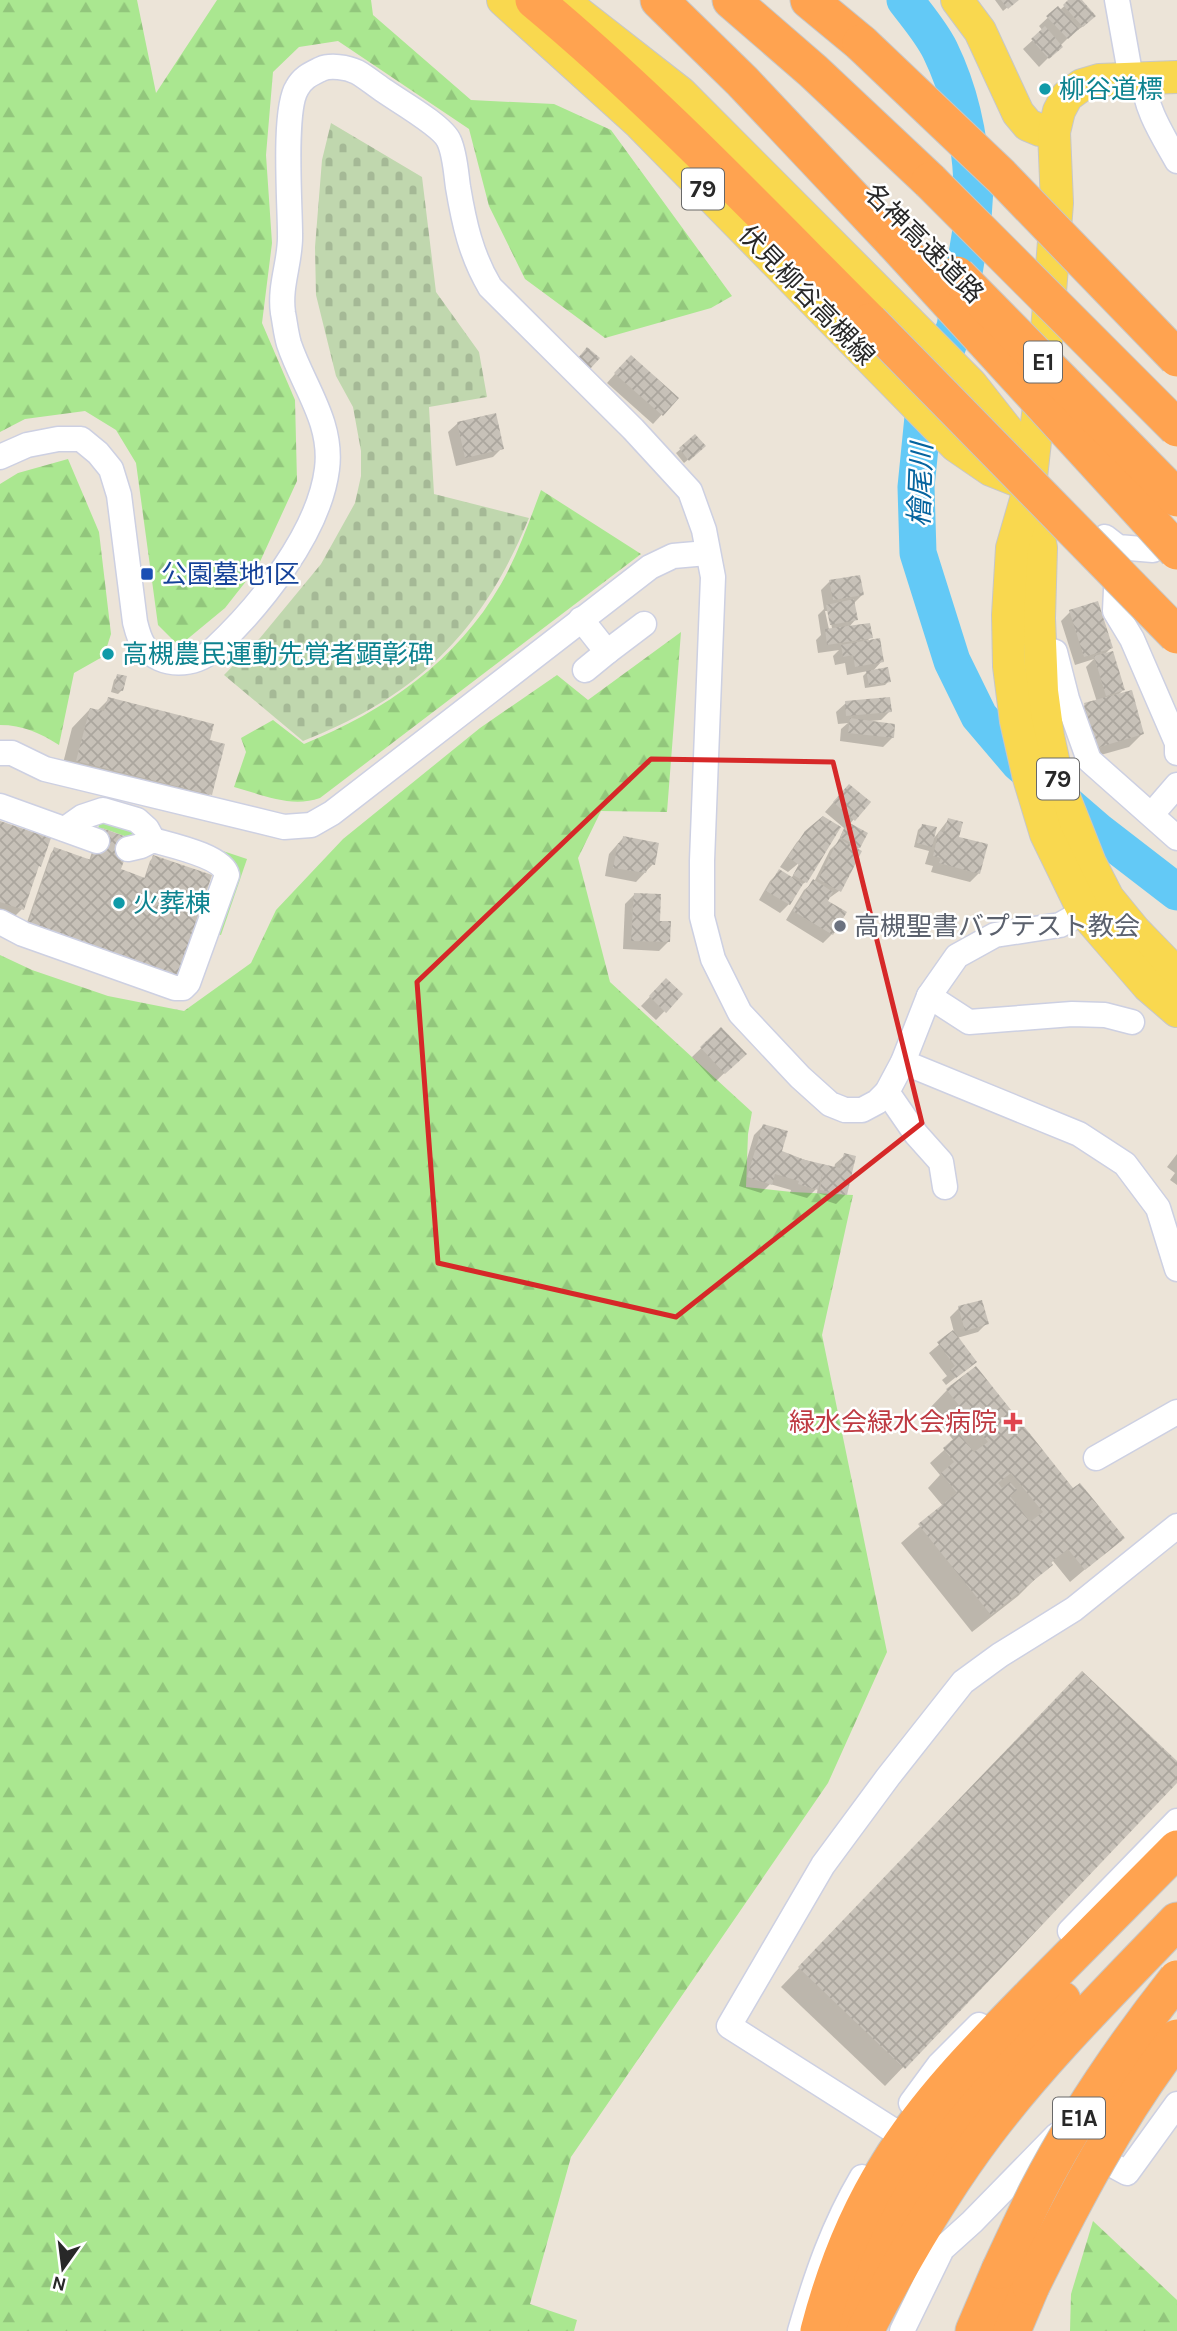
<svg xmlns="http://www.w3.org/2000/svg" width="1177" height="2331" viewBox="0 0 1177 2331" font-family="Karla,'Noto Sans JP',sans-serif">
	<style>
		.grass { fill: #aae790 }
		.forest { fill: url(#forest-firs) }
		.cemetery { fill: url(#cemetery-stones) }
		.shadow { fill: #0003; fill-rule: evenodd }
		.lines { fill: none; stroke-linecap: round; stroke-linejoin: round }
		.river { stroke: #63c9f6; stroke-width: 37 }
		.building { fill: url(#building-cross-hatch); fill-rule: evenodd }
		.minor-casing { stroke: #cdd0e2; stroke-width: 27 }
		.major-casing { stroke: #c7c7c7; stroke-width: 34 }
		.highway-casing { stroke: #c7c7c7; stroke-width: 39 }
		.minor { stroke: #fff; stroke-width: 24 }
		.major { stroke: #f9d84f; stroke-width: 32 }
		.highway { stroke: #ffa350; stroke-width: 37 }
		.highway-bridge-casing { stroke: #c7c7c7; stroke-width: 39; stroke-linecap: butt }
		.highway-bridge { stroke: #ffa350; stroke-width: 37 }
		.marked { fill: none; stroke: #d62828; stroke-width: 5; stroke-linejoin: round }
		.culture-dot { fill: #0f9aa8; stroke: #fff; stroke-width: 2.5 }
		.transit-dot { fill: #1a4fb4; stroke: #fff; stroke-width: 2.5 }
		.worship-dot { fill: #6b7280; stroke: #fff; stroke-width: 2.5 }
		.health-dot { fill: #e0444e; stroke: #fff; stroke-width: 2.5 }
		.labels { text-anchor: middle; stroke-width: 5; stroke-linejoin: round; paint-order: stroke }
		.shield { fill: #fff; stroke: #686868; stroke-width: 2 }
		.shield-label { font-size: 24px; font-weight: bold; fill: #282828 }
		.culture-label { font-size: 26px; fill: #0d838f; stroke: #fff; text-anchor: start }
		.street-label { font-size: 26px; fill: #282828; stroke: #fff }
		.transit-label { font-size: 26px; fill: #164399; stroke: #fff; text-anchor: start }
		.worship-label { font-size: 26px; fill: #5b616d; stroke: #fff; text-anchor: start }
		.health-label { font-size: 26px; fill: #be3a42; stroke: #fff; text-anchor: end }
		.water-label { font-size: 28px; font-style: italic; fill: #05649f; stroke: #fff }
	</style>
	<defs>
		<pattern id="forest-firs" width="22" height="20" patternUnits="userSpaceOnUse" patternTransform="scale(1.75)"><rect width="22" height="20" fill="#aae790"/><path d="M5 1l3.5 6h-7zM16 11l3.5 6h-7z" fill="#92c67c"/></pattern>
		<pattern id="cemetery-stones" width="16" height="16" patternUnits="userSpaceOnUse" patternTransform="scale(1.75)"><rect width="16" height="16" fill="#c0d7ae"/><path d="M2 7V4a2 2 0 0 1 4 0v3zM10 15v-3a2 2 0 0 1 4 0v3z" fill="#a5b996"/></pattern>
		<pattern id="building-cross-hatch" width="8" height="8" patternUnits="userSpaceOnUse" patternTransform="scale(1.75)"><rect width="8" height="8" fill="#c7c1b8"/><path d="M0 0l8 8M0 8l8-8" fill="none" stroke="#aba69e"/></pattern>
	</defs>
	<rect width="100%" height="100%" fill="#ece4d8"/>
	<g class="grass">
		<polygon points="107,821 135,832 133,839 102,828 100,833 98,829 99,825"/>
		<polygon points="223,851 247,859 221,935 216,934"/>
	</g>
	<g class="forest">
		<polygon points="0,0 137,0 156,93 217,0 371,0 373,15 471,100 554,104 611,130 732,296 711,308 605,338 525,279 489,206 469,129 338,41 299,47 273,72 266,155 272,243 262,323 295,400 297,481 258,566 225,608 179,646 158,625 136,463 116,430 85,411 25,419 0,432"/>
		<path d="M68,459L99,532L111,634L104,656L74,673L59,745C40,733 23,725 0,725V484L18,473Z"/>
		<path d="M541,490L641,554L320,798C291,808 263,795 234,787L246,752L241,738L273,720L304,744C385,711 457,661 501,584C518,554 529,522 541,490Z"/>
		<polygon points="681,632 667,812 601,811 578,858 610,982 752,1112 748,1134 746,1187 792,1192 853,1195 822,1335 887,1652 828,1783 571,2157 530,2304 577,2320 574,2331 0,2331 0,955 32,970 108,996 184,1011 251,963 276,910 343,839 480,728 557,675 588,700"/>
		<polygon points="1093,2221 1177,2300 1177,2331 1070,2331 1071,2294"/>
	</g>
	<path class="cemetery" d="M331,123L422,177L436,292L479,352L487,397L429,407L434,494L529,518C482,632 418,696 303,741L224,675L260,638L321,564L355,503L361,476V451L353,407L336,376L316,295L315,247L322,160Z"/>
	<g class="shadow">
		<polygon points="995,0 1016,0 1003,11"/>
		<polygon points="1071,0 1080,0 1085,25 1072,34 1039,67 1023,49 1043,31 1039,26 1058,8 1060,10"/>
		<polygon points="622,366 677,398 653,424 607,383"/>
		<polygon points="458,423 502,448 493,457 456,466 448,432"/>
		<polygon points="695,437 704,446 684,463 676,453"/>
		<path d="M830,581L862,595L853,604L856,619L848,628L871,637L866,642L882,661L872,672L889,681L885,685L865,688L863,676L868,671L847,675L845,663L835,665L833,656L839,650L818,653L816,640L821,635L818,615L824,609L821,590ZM825,611H829L833,634H830Z"/>
		<polygon points="1070,612 1111,648 1103,656 1123,690 1117,696 1143,733 1129,747 1083,760 1071,719 1085,705 1097,702 1086,667 1094,659 1075,665 1061,621"/>
		<polygon points="118,676 122,690 118,694 111,692 114,680"/>
		<polygon points="109,699 208,741 210,794 192,812 59,779 72,728 90,709 97,711"/>
		<polygon points="846,703 890,711 881,720 870,721 892,738 883,747 840,741 841,729 848,723 838,724 836,712"/>
		<polygon points="840,795 854,819 849,825 859,847 839,891 825,901 845,913 832,934 823,943 786,920 804,890 814,882 830,850 838,842 844,828 825,812"/>
		<polygon points="948,820 979,873 970,882 931,872 933,866 925,864 929,851 914,847 918,830 922,826 931,842"/>
		<polygon points="0,823 22,909 13,918 0,914"/>
		<polygon points="807,832 806,882 801,885 789,904 780,913 759,900 770,881 779,872 791,879 800,862 788,872 780,867 797,842"/>
		<polygon points="98,834 118,870 144,879 150,861 154,857 210,876 24,931 51,853 55,849 89,861"/>
		<polygon points="623,838 653,864 636,882 605,876 609,854"/>
		<polygon points="634,895 658,922 668,942 659,951 623,949 625,904"/>
		<polygon points="666,980 681,994 656,1020 641,1006"/>
		<polygon points="721,1029 744,1054 715,1082 692,1057"/>
		<polygon points="763,1126 780,1152 834,1169 835,1164 845,1155 845,1195 836,1204 827,1201 828,1196 817,1193 818,1187 807,1198 790,1193 791,1190 770,1184 761,1193 739,1186 754,1135"/>
		<polygon points="1177,1154 1177,1185 1170,1180 1175,1173 1167,1167"/>
		<polygon points="959,1308 987,1323 978,1332 957,1338 975,1362 946,1385 942,1380 947,1376 929,1353 954,1332 950,1317"/>
		<polygon points="947,1390 1122,1538 1070,1582 1053,1561 1018,1596 972,1632 901,1543 943,1506 928,1488 940,1475 930,1463 954,1441 929,1409"/>
		<polygon points="1063,1692 1177,1763 1177,1781 885,2086 781,1987"/>
	</g>
	<g class="lines">
		<path class="river" d="M905,0C917,16 931,32 940,50C960,91 970,138 972,183L975,188L973,218L955,327L924,407L916,487L918,553L952,661L979,716L1019,763L1099,832L1177,892"/>
	</g>
	<g class="building">
		<polygon points="1001,0 1019,0 1008,9"/>
		<polygon points="1068,0 1082,0 1096,16 1083,27 1063,5"/>
		<polygon points="1058,6 1079,29 1068,39 1046,16"/>
		<polygon points="1045,26 1063,47 1049,59 1031,39"/>
		<polygon points="587,347 600,358 590,369 578,358"/>
		<polygon points="631,355 679,398 663,416 614,373"/>
		<polygon points="496,413 504,449 465,458 457,422"/>
		<polygon points="695,434 706,446 689,461 679,448"/>
		<polygon points="860,575 864,595 833,600 829,580"/>
		<polygon points="854,599 858,620 830,625 826,605"/>
		<polygon points="1098,601 1113,648 1084,657 1069,610"/>
		<polygon points="870,623 873,638 827,645 825,629"/>
		<polygon points="880,638 884,662 855,667 853,655 843,657 841,645"/>
		<polygon points="1113,651 1125,690 1106,696 1094,656"/>
		<polygon points="888,667 891,682 869,685 866,671"/>
		<polygon points="117,674 127,676 123,691 114,689"/>
		<polygon points="1132,690 1144,734 1096,748 1084,703"/>
		<polygon points="108,697 214,724 210,740 225,744 212,795 76,761 90,708 104,711"/>
		<polygon points="890,697 892,712 846,716 845,701"/>
		<polygon points="850,718 895,724 894,738 848,733"/>
		<polygon points="849,784 871,802 855,821 833,802"/>
		<polygon points="823,816 841,827 807,883 793,875 799,865 788,857 805,831"/>
		<polygon points="948,818 963,822 959,837 988,844 980,874 939,863 941,858 933,856 939,831 944,832"/>
		<polygon points="0,821 51,838 41,867 39,866 24,910 0,902"/>
		<polygon points="848,822 868,833 860,848 840,837"/>
		<polygon points="922,824 937,827 932,847 917,843"/>
		<polygon points="102,828 132,839 121,869 145,878 153,855 212,875 177,978 27,927 54,847 91,860"/>
		<polygon points="623,836 659,843 655,865 648,864 646,873 613,868 618,843 622,843"/>
		<polygon points="839,839 862,851 841,892 818,879"/>
		<polygon points="779,869 803,884 790,905 766,891"/>
		<polygon points="813,879 833,892 828,901 847,912 833,935 793,911"/>
		<polygon points="634,893 661,894 660,921 671,921 670,942 631,941"/>
		<polygon points="666,978 683,994 666,1013 649,996"/>
		<polygon points="721,1027 747,1054 725,1074 700,1047"/>
		<polygon points="763,1124 788,1131 782,1151 805,1160 840,1168 844,1153 856,1156 847,1195 820,1190 823,1171 818,1190 798,1184 799,1181 775,1174 772,1185 747,1177"/>
		<polygon points="982,1300 989,1324 965,1331 958,1306"/>
		<polygon points="953,1330 977,1362 956,1378 950,1370 955,1366 937,1342"/>
		<path d="M976,1366L1073,1488L1080,1483L1125,1538L1085,1570L1068,1549L1051,1562L1053,1565L991,1615L918,1524L957,1493L941,1473L954,1462L943,1448L959,1434L974,1452L988,1442L946,1389ZM1011,1473L1043,1512L1030,1522L1010,1496L1017,1490L1010,1482L1002,1488L998,1483Z"/>
		<polygon points="1082,1671 1177,1761 1177,1783 905,2069 798,1967"/>
	</g>
	<g class="lines">
		<defs>
			<g id="minor">
				<polyline points="1117,0 1131,78"/>
				<path d="M1143,77C1145,109 1162,134 1177,161"/>
				<path d="M0,457L27,445L58,439H81L98,453L111,469L119,495L135,622C137,630 139,639 144,646C161,669 196,666 214,649C260,606 319,533 327,469C333,422 303,386 289,344C286,334 285,323 283,313C279,285 291,261 290,234C290,204 283,110 297,88C303,77 311,74 321,69C330,65 347,67 357,72C366,77 374,84 383,90C397,100 443,126 449,141C455,154 456,173 458,187C464,223 471,255 490,287L633,429L690,491L704,530L713,577L702,861V917L713,959L740,1013L800,1077L830,1104L845,1110H862L877,1102L887,1092L903,1062L929,996L957,956L995,935L1060,925L1099,903"/>
				<polyline points="1105,537 1118,547 1153,550"/>
				<polyline points="1118,547 1115,611 1132,639 1177,743 1177,753"/>
				<polyline points="581,619 607,652 644,624"/>
				<polyline points="1039,646 1055,652 1067,699 1089,760 1177,838"/>
				<polyline points="585,670 607,652"/>
				<polyline points="0,753 12,753 45,769 284,827 311,825 332,813 650,567 673,556 707,553"/>
				<polyline points="0,806 97,841"/>
				<polyline points="1152,814 1177,785"/>
				<polyline points="65,829 82,817 103,810 137,820 147,829 153,840"/>
				<path d="M0,922L23,934L175,988H183L188,983L227,875C223,856 170,845 153,840L141,846L128,849"/>
				<polyline points="929,996 969,1022 1072,1014 1105,1015 1132,1022"/>
				<polyline points="903,1062 1079,1134 1125,1164 1158,1208 1177,1269"/>
				<polyline points="887,1092 916,1134 941,1162 945,1187"/>
				<polyline points="1096,1458 1177,1412"/>
				<polyline points="1070,1931 1177,1821"/>
				<polyline points="911,2103 939,2065 979,2025"/>
				<polyline points="891,2129 729,2026 823,1865 888,1777 963,1682 1000,1655 1074,1609 1177,1526"/>
				<path d="M800,2331C816,2276 833,2226 862,2177"/>
				<polyline points="902,2331 942,2249 972,2222 1057,2135 1127,2173 1177,2104"/>
			</g>
			<g id="major">
				<polyline points="503,0 640,124 956,446 991,470 1026,484"/>
				<polyline points="562,0 681,93 971,384 1008,431 1030,486 1041,548 1039,618 1042,691 1048,736 1058,782 1090,863 1108,898 1135,931 1177,974"/>
				<polyline points="957,0 980,31 1018,113 1028,125 1040,130 1054,132"/>
				<polyline points="1177,77 1099,80 1082,85 1067,96 1059,111 1054,132 1057,203 1046,343 1030,486 1012,548 1008,615 1009,666 1016,721 1029,778 1046,834 1084,912 1148,986 1177,1011"/>
			</g>
			<g id="highway">
				<path d="M534,0C653,99 760,212 870,322"/>
				<polyline points="659,0 742,81 894,242"/>
				<polyline points="731,0 813,71 930,181"/>
				<polyline points="809,0 861,43"/>
				<path d="M839,2325C867,2270 895,2214 930,2161C968,2103 1014,2051 1062,2000"/>
				<path d="M819,2331C834,2273 856,2216 888,2165C928,2100 982,2046 1035,1992C1083,1944 1130,1896 1177,1849"/>
				<path d="M865,2331C901,2261 940,2193 987,2131C1044,2056 1112,1989 1177,1921"/>
				<polyline points="974,2331 1000,2270"/>
				<polyline points="1012,2331 1031,2286"/>
			</g>
		</defs>
		<use href="#minor" class="minor-casing"/>
		<use href="#major" class="major-casing"/>
		<use href="#highway" class="highway-casing"/>
		<use href="#minor" class="minor"/>
		<use href="#major" class="major"/>
		<use href="#highway" class="highway"/>
		<defs>
			<g id="highway-bridge">
				<polyline points="861,43 1001,176 1177,358"/>
				<polyline points="930,181 1177,428"/>
				<polyline points="894,242 1177,551"/>
				<polyline points="957,275 1177,498"/>
				<polyline points="870,322 1177,635"/>
				<path d="M1000,2270C1012,2244 1024,2218 1037,2192C1076,2116 1124,2046 1177,1979"/>
				<path d="M1031,2286C1074,2199 1118,2115 1177,2038"/>
			</g>
		</defs>
		<use href="#highway-bridge" class="highway-bridge-casing"/>
		<use href="#highway-bridge" class="highway-bridge"/>
	</g>
	<path class="marked" d="M651,759L833,762L922,1123L676,1317L438,1263L417,982Z"/>
	<g class="culture-dot">
		<circle cx="1045" cy="89" r="7"/>
		<circle cx="108" cy="654" r="7"/>
		<circle cx="119" cy="903" r="7"/>
	</g>
	<rect class="transit-dot" x="140" y="567" width="14" height="14" rx="3.5"/>
	<circle class="worship-dot" cx="840" cy="926" r="7"/>
	<path class="health-dot" d="M1009.5 1411.5h7v7h7v7h-7v7h-7v-7h-7v-7h7z"/>
	<g class="labels">
		<g class="shield">
			<rect x="682" y="168.5" width="42" height="41" rx="5"/>
			<rect x="1024" y="341.5" width="38" height="41" rx="5"/>
			<rect x="1037" y="758.5" width="42" height="41" rx="5"/>
			<rect x="1053" y="2097.5" width="52" height="41" rx="5"/>
		</g>
		<g class="shield-label">
			<text x="703" y="197">79</text>
			<text x="1043" y="370">E1</text>
			<text x="1058" y="787">79</text>
			<text x="1079" y="2126">E1A</text>
		</g>
		<g class="culture-label">
			<text x="1059" y="98">柳谷道標</text>
			<text x="122" y="663">高槻農民運動先覚者顕彰碑</text>
			<text x="133" y="912">火葬棟</text>
		</g>
		<g class="street-label">
			<text transform="translate(924 243) rotate(45)" y="9">名神高速道路</text>
			<text transform="translate(807 295) rotate(46)" y="9">伏見柳谷高槻線</text>
		</g>
		<g class="transit-label">
			<text x="161" y="583">公園墓地1区</text>
		</g>
		<g class="worship-label">
			<text x="854" y="935">高槻聖書バプテスト教会</text>
		</g>
		<g class="health-label">
			<text x="997" y="1431">緑水会緑水会病院</text>
		</g>
		<g class="water-label">
			<text transform="translate(920 485) rotate(-88)" y="10">檜尾川</text>
		</g>
	</g>
	<g transform="translate(63 2268) rotate(194)" stroke="#ffffff" stroke-width="5" paint-order="stroke">
	<path d="M0-5L12 26L0 18L-12 26Z" fill="#282828"/>
	<text y="-10" font-size="19" font-weight="bold" text-anchor="middle" fill="#282828">N</text>
	</g>
</svg>
